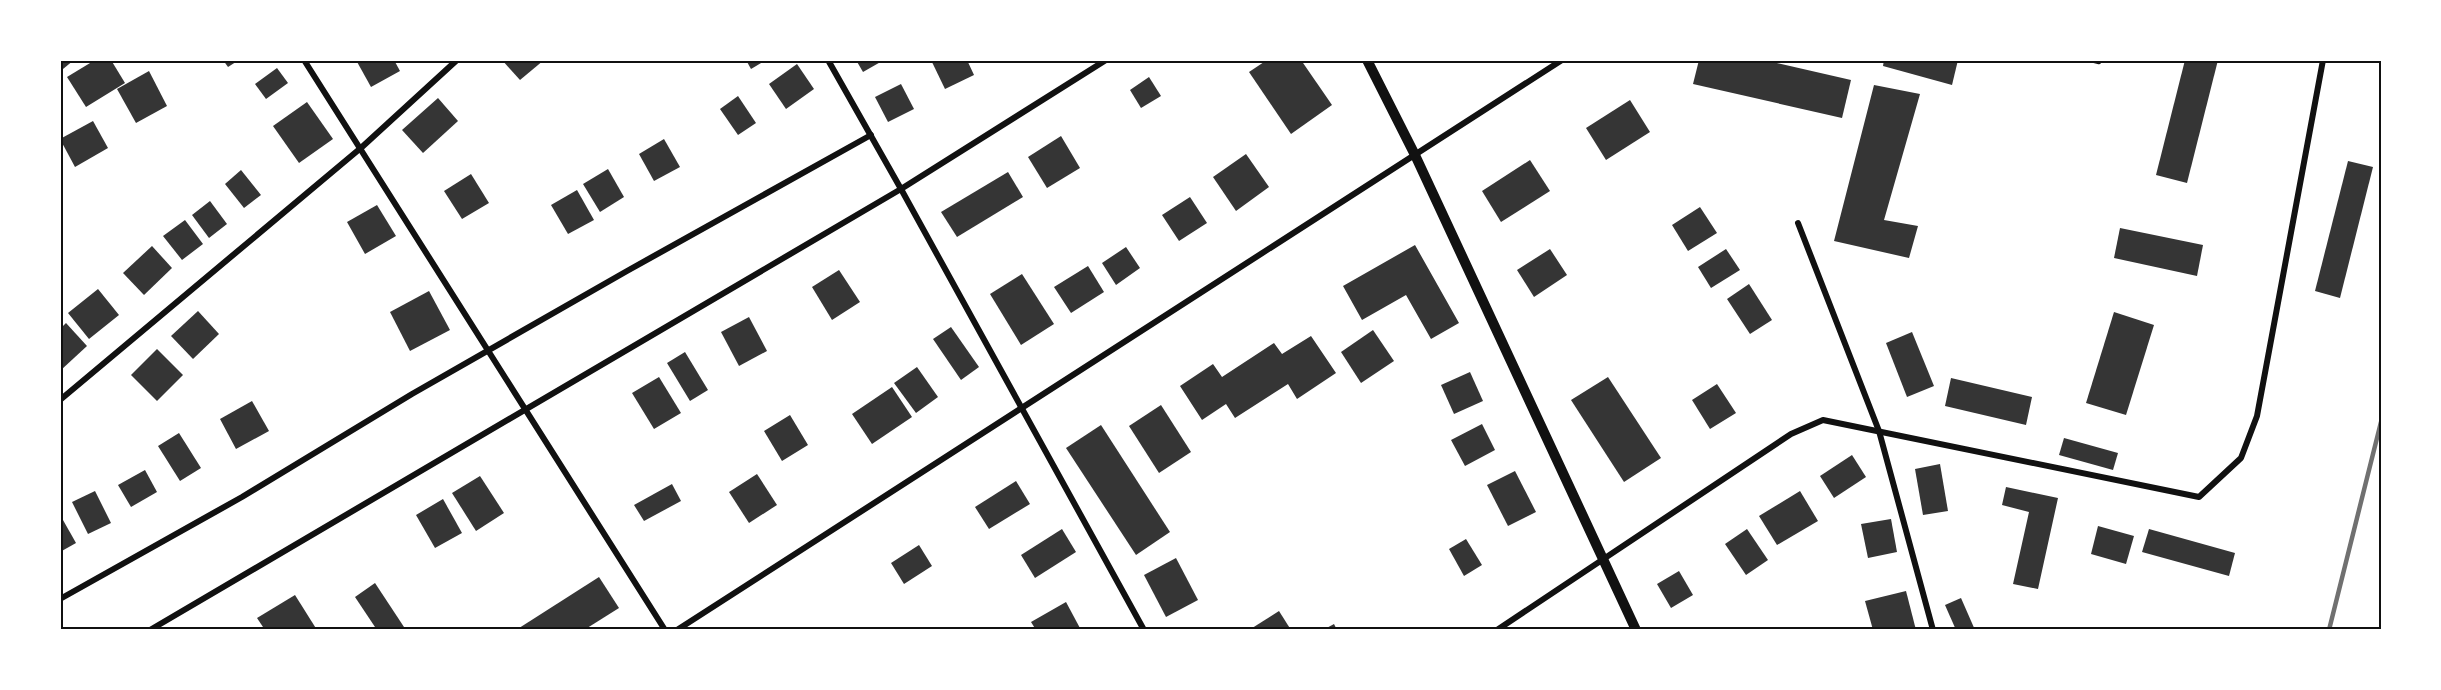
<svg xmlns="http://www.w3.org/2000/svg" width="2441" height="690" viewBox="0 0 2441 690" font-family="Inter,sans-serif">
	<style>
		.building { fill: #353535 }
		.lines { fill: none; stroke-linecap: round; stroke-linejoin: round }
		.service { stroke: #111; stroke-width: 4.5 }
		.minor { stroke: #111; stroke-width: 6 }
		.tertiary { stroke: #111; stroke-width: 10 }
		.rail { stroke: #707070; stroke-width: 4.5 }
		.neatline { fill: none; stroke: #111; stroke-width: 2 }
	</style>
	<rect width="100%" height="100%" fill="#fff"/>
	<g class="building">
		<polygon points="60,60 74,60 63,69"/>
		<polygon points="95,60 111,60 125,83 86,107 67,77"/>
		<polygon points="223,60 239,60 228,67"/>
		<polygon points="356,60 394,60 400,71 371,87"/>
		<polygon points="502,60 544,60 520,80"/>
		<polygon points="746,60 766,60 751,69"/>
		<polygon points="856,60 884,60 863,72"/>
		<polygon points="931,60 967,60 974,75 945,89"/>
		<polygon points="1267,60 1301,60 1332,105 1291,134 1249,72"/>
		<polygon points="1699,60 1764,60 1851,80 1842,118 1693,84"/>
		<polygon points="1884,60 1958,60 1952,85 1883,66"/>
		<polygon points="2185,60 2218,60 2187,183 2156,175"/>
		<polygon points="797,64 814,89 786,109 769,84"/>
		<polygon points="277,68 288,83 266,99 255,84"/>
		<polygon points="149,71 167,106 136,123 117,89"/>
		<polygon points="1149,77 1161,96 1141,108 1130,90"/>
		<polygon points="901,84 914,109 888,122 875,97"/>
		<polygon points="1874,85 1920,94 1884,220 1918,226 1909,258 1834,241"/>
		<polygon points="738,96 756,123 738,135 720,109"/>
		<polygon points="438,98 458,121 423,153 402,130"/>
		<polygon points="1630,100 1650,132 1606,160 1586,128"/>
		<polygon points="307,102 333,139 299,163 273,126"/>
		<polygon points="93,121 108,148 75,167 60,139"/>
		<polygon points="1061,136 1080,168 1047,188 1028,157"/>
		<polygon points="664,139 680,167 654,181 639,154"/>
		<polygon points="1246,154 1269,187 1236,211 1213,177"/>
		<polygon points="1530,160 1550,191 1501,222 1482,191"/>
		<polygon points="2348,161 2373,167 2340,298 2315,291"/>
		<polygon points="608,169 624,197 600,212 583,184"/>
		<polygon points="241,170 261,195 244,208 225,184"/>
		<polygon points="1008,172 1023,197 957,237 941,212"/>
		<polygon points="471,174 489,203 462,219 444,191"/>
		<polygon points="577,190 594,220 568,234 551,205"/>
		<polygon points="1190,197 1207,223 1179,241 1162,215"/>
		<polygon points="210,201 227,224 209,238 192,215"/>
		<polygon points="377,205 396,236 365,254 347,222"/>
		<polygon points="1700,207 1717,233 1688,251 1672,225"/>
		<polygon points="185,220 203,244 182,260 163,236"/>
		<polygon points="2120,228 2203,245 2197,276 2114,258"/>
		<polygon points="1415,245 1459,323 1431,339 1406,295 1362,320 1343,286"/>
		<polygon points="152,246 172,268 144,295 123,273"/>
		<polygon points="1126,247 1140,268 1116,285 1102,263"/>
		<polygon points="1550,249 1567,275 1534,297 1517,270"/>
		<polygon points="1726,249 1740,270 1711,288 1698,267"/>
		<polygon points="1088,266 1104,292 1071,313 1054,287"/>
		<polygon points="839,270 860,302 832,320 812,287"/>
		<polygon points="1022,274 1054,324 1021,345 990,294"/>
		<polygon points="1749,284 1772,320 1750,334 1727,299"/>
		<polygon points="98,289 119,315 89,339 68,313"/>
		<polygon points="429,291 450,330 410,351 390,312"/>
		<polygon points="198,311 219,334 193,359 171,336"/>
		<polygon points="2114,312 2154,325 2126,415 2086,403"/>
		<polygon points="749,317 767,351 739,366 721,332"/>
		<polygon points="66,323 87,346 61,370 60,329"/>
		<polygon points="951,327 979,367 961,380 933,339"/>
		<polygon points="1373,330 1394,361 1361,383 1341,352"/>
		<polygon points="1912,332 1934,386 1907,397 1886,343"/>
		<polygon points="1311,336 1336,373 1297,399 1288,384 1235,418 1226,404 1202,420 1180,386 1213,364 1222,377 1274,343 1282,354"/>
		<polygon points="157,349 183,375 157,401 131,375"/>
		<polygon points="685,352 708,390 690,401 667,363"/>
		<polygon points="917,367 938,397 916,413 894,383"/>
		<polygon points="1470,372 1483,401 1454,414 1441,385"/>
		<polygon points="659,377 681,413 654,429 632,393"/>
		<polygon points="1608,377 1661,458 1624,482 1571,400"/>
		<polygon points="1951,378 2032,397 2026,425 1945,406"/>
		<polygon points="1717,384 1736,413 1710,429 1692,400"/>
		<polygon points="892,387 912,417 872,444 852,414"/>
		<polygon points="252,401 269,431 236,449 220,419"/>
		<polygon points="1161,405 1191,452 1159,473 1129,426"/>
		<polygon points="790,415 808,445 782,461 764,431"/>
		<polygon points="1482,424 1495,450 1465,466 1451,440"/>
		<polygon points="1101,425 1170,532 1136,555 1066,448"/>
		<polygon points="179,433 201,468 180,481 158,446"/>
		<polygon points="2064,438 2118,453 2113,470 2059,455"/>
		<polygon points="1852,455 1866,477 1834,498 1820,476"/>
		<polygon points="1940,464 1948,511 1923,515 1915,469"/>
		<polygon points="145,470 157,492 131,507 118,485"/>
		<polygon points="1515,471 1536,512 1508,526 1487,485"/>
		<polygon points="757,474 777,505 749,523 729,492"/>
		<polygon points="480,476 504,513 476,531 452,493"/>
		<polygon points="1016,481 1030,504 989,529 975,507"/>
		<polygon points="672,484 681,501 644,521 634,505"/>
		<polygon points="2006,487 2058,498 2038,589 2013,584 2029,512 2002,505"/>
		<polygon points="95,491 111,523 88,534 72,502"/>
		<polygon points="1800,491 1818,521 1777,545 1759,516"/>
		<polygon points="443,499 462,533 435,548 416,515"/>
		<polygon points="1891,519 1897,552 1868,558 1861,524"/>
		<polygon points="63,520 76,543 60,552 60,522"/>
		<polygon points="2098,526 2134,536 2126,564 2091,554"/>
		<polygon points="1062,529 1076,552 1035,578 1021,555"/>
		<polygon points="1747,529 1768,560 1746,575 1725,544"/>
		<polygon points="2149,529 2235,553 2229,576 2142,552"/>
		<polygon points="1466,539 1482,565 1464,576 1449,549"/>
		<polygon points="919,545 932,566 904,584 891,563"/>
		<polygon points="1176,558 1198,600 1166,617 1144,575"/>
		<polygon points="1679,571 1693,595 1671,608 1657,584"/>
		<polygon points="599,577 619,608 584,630 516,630"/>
		<polygon points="375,583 404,627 399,630 377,630 355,597"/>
		<polygon points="1906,591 1916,630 1873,630 1865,601"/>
		<polygon points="295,595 317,630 265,630 257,618"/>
		<polygon points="1961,598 1975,630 1956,630 1945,605"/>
		<polygon points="1066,602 1081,630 1036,630 1031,622"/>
		<polygon points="1279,611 1291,630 1249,630"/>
		<polygon points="1334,624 1337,630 1323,630"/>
	</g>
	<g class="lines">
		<polyline class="service" points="2091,60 2099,62 2099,60"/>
		<g class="minor">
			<polyline points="304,60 665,630"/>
			<polyline points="828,60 901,189 1144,630"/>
			<polyline points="1798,223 1879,431 1933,630"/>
			<polyline points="60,400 362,147 457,60"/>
			<polyline points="60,599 242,497 412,394 627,271 871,135"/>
			<polyline points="150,630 901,189 1106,60"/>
			<polyline points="677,630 1562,60"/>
			<polyline points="1497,630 1791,434 1823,420 2199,497 2241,458 2257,416 2323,60"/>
		</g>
		<polyline class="tertiary" points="1367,60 1415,155 1636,630"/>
		<polyline class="rail" points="2329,630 2381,422"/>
	</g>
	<rect width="2441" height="690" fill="none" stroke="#ffffff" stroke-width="123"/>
	<rect x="62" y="62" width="2318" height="566" class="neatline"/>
</svg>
